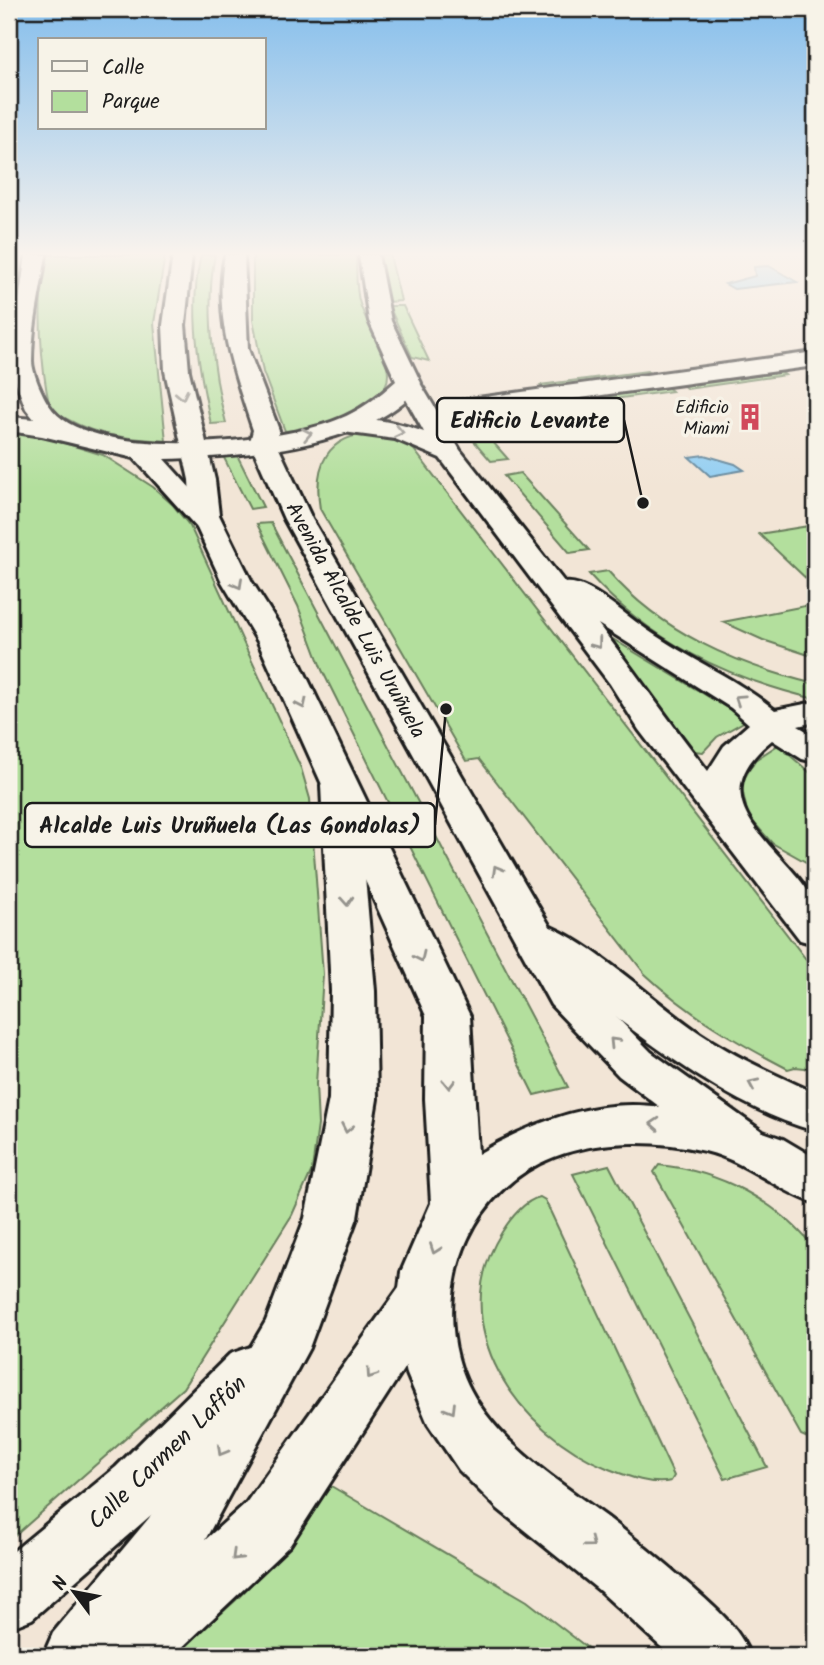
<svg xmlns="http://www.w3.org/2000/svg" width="824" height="1665" viewBox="0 0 824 1665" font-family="Kalam,sans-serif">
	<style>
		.green { fill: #b3df9d; stroke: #687e5c; stroke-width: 2 }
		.water { fill: #92cef2; stroke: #63879c; stroke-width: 2 }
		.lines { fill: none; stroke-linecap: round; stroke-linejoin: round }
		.street-casing { stroke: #1c1c1c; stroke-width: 6 }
		.secondary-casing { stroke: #1c1c1c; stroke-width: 6 }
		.primary-casing { stroke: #1c1c1c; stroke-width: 6 }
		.highway-casing { stroke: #1c1c1c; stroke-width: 6 }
		.street { fill: #f7f3e8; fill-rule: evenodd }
		.secondary { fill: #f7f3e8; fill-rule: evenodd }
		.primary { fill: #f7f3e8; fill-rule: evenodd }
		.highway { fill: #f7f3e8; fill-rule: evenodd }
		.oneway { stroke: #94928c }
		.labels { text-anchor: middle; stroke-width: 7; stroke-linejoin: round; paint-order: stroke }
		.far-poi-label { font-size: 18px; fill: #1c1c1c; stroke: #f7f3e8; text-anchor: end }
		.street-label { font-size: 21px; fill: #1c1c1c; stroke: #f7f3e8 }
		.near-street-label { font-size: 24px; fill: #1c1c1c; stroke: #f7f3e8 }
		.leader { fill: none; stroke: #1c1c1c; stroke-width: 2.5 }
		.callout-dot { fill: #1c1c1c; stroke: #f7f3e8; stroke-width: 2.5 }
		.callout { fill: #f7f3e8; stroke: #1c1c1c; stroke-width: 2.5 }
		.callout-label { font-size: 23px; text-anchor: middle; font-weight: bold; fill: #1c1c1c }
	</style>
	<rect width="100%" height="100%" fill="#f2e5d6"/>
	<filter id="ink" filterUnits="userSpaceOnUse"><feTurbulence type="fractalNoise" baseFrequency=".0143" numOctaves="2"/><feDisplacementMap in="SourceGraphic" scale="14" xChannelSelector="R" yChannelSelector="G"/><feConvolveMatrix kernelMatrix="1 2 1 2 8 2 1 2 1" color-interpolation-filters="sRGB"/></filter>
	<g filter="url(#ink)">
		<g class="green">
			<path d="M44,255H165L154,323L166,441C117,438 92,436 50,409C39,357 38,307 44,255Z"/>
			<path d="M201,255H215C205,305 213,374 226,423L211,424C199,370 188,310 201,255Z"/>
			<path d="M253,255H356C357,270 355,289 360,304C366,324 388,354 388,374C389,409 311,429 285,431L263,372L253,320Z"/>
			<polygon points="379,255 390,255 401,301 387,302"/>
			<polygon points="389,306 403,306 429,361 412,357"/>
			<polygon points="777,369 785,375 687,389 680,383"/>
			<polygon points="647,371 654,376 546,391 540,385"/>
			<polygon points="665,385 672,391 563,406 556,400"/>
			<polygon points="477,424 508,459 491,461 461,426"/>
			<polygon points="9,431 45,437 103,455 153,487 173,505 190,526 301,768 310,799 323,974 316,1084 318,1125 312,1170 292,1215 183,1388 9,1541 9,1364 14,1344 9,1276"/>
			<path d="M374,433L408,442L815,971V1069L795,1067L788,1069C736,1042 689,1015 645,974L479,759L466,761L320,509C313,465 327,435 374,433Z"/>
			<polygon points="236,453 263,507 250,509 222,454"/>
			<polygon points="520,473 589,550 570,553 504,476"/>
			<polygon points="271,523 568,1087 534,1095 322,670 298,606 257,524"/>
			<polygon points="815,525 815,583 812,584 759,534"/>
			<path d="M608,571C662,633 737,665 815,684V699C727,678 650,642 589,574Z"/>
			<polygon points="815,604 815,657 763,640 723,622"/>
			<polygon points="611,638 747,720 717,737 703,752 694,751 603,640"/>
			<polygon points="778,745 815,777 815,867 772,843 748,816 741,784 755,760"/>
			<polygon points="609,1165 767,1467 725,1479 573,1174"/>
			<path d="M659,1165C720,1171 777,1201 815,1249V1434L810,1439L801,1435L654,1172Z"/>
			<path d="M540,1197L545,1200L674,1476L671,1481C652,1486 627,1476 609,1469C518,1433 442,1326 502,1232C510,1219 525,1200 540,1197Z"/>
			<polygon points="331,1486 527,1601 598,1656 174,1656 236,1600 287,1547"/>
		</g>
		<g class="water">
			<polygon points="769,266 797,282 734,289 725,284 755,276 754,267"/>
			<polygon points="704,455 735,464 744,470 710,476 689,457"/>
		</g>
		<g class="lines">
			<defs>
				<g id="street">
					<polygon points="815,352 815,366 470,413 461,411 458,406 461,401 470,399"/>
					<path d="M409,376L417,378L460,450L565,583C585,579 622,612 639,624C682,656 733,676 775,710L815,702V722L798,726L815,736V762L802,759L772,740C692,804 786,847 814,901C819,911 815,932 815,944L800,940L639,730L610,684L440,458L395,439L336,431L332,426L336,421C363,414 399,423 424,432L397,383L401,378ZM598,624L731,708L749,724L724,746L708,771C670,723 636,673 598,624Z"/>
					<polygon points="250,1347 270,1354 278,1372 270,1390 158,1509 32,1619 9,1628 9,1555 116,1467 230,1354"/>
				</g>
				<path id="secondary" d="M26,255H46C41,289 32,326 32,361C32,372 42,395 49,405C85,464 283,443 339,419C360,411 379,396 396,381L369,321L359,255H378L391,321L421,383C376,448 237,457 164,459L222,523L218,529L208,531L198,529L134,458L42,436L9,431V417L34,419L26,409L9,364Z"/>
				<path id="primary" d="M173,255H192L185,325L189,371L215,480L219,515L252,582L290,642L470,1016L478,1154C532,1122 596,1098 660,1107L619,1076L551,1005L284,519L250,442L253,430C234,373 213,316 225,255H244L248,349L279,430L276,442L312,519L583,983L651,1052L763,1132L783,1139L815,1158V1203C776,1190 746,1161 705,1151C657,1140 601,1139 554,1157C473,1188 437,1278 458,1358C477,1431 550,1475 607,1517C637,1540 665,1564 693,1588C716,1609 739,1627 750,1656H671L600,1591L498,1509L459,1470L428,1424L407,1374L397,1323L399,1289L401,1272L431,1203L425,1099L426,1016L258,642L222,582L191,515L189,480L165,371L163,325Z"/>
				<g id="highway">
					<polygon points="339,774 352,777 357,785 375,991 377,1099 357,1218 309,1348 205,1540 246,1503 404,1281 423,1274 442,1281 450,1297 290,1545 173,1656 43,1656 53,1633 149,1518 266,1321 305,1218 329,1099 331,991 321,785 326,777"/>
					<path d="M534,921C588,936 653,1002 701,1034C737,1058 776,1075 815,1093V1131C705,1100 612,1009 519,945L513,935L519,925Z"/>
				</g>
			</defs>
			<use href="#street" class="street-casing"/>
			<use href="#secondary" class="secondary-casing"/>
			<use href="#primary" class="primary-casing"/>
			<use href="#highway" class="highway-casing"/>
			<use href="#street" class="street"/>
			<use href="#secondary" class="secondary"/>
			<use href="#primary" class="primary"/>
			<use href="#highway" class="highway"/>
		</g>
		<defs><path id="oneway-chevron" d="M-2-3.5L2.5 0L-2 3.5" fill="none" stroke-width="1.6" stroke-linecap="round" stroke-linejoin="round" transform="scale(1.75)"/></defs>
		<g class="oneway">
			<use href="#oneway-chevron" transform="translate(182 395) rotate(78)"/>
			<use href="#oneway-chevron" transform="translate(399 432) rotate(12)"/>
			<use href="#oneway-chevron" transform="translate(307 434) rotate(-11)"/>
			<use href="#oneway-chevron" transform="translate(238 584) rotate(61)"/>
			<use href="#oneway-chevron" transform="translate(597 644) rotate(53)"/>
			<use href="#oneway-chevron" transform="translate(739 699) rotate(-146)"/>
			<use href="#oneway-chevron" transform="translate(302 704) rotate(65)"/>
			<use href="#oneway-chevron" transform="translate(497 870) rotate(-120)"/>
			<use href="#oneway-chevron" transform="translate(347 901) rotate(86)"/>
			<use href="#oneway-chevron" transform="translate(420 957) rotate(65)"/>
			<use href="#oneway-chevron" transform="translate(614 1042) rotate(-134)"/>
			<use href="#oneway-chevron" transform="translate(449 1084) rotate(89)"/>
			<use href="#oneway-chevron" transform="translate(753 1084) rotate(-156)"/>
			<use href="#oneway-chevron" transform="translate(655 1124) rotate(-176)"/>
			<use href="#oneway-chevron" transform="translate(347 1128) rotate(101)"/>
			<use href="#oneway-chevron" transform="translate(435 1249) rotate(110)"/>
			<use href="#oneway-chevron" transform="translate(371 1374) rotate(124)"/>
			<use href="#oneway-chevron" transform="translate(451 1409) rotate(59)"/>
			<use href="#oneway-chevron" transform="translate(222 1451) rotate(120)"/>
			<use href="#oneway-chevron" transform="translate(590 1543) rotate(37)"/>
			<use href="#oneway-chevron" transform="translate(236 1556) rotate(136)"/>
		</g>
	</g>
	<linearGradient id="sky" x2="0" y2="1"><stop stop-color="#85beec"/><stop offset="0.52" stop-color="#f9f3ed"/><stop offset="1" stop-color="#f9f3ed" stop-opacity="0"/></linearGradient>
	<rect width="824" height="488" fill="url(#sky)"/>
	<defs>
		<symbol id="building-bare" viewBox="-9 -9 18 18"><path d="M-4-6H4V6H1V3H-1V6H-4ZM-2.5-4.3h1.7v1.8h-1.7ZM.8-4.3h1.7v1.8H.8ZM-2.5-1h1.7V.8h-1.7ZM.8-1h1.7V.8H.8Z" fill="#d1495b" stroke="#f7f3e8" stroke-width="2.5" paint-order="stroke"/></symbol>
	</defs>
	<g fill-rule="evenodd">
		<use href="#building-bare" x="731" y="398" width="38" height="38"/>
	</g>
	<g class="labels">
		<g class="far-poi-label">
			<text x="729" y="413">Edificio<tspan x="729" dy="21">Miami</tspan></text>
		</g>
		<g class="street-label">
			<text transform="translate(356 620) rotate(61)" y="7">Avenida Alcalde Luis Uruñuela</text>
		</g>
		<g class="near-street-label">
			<text transform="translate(167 1452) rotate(-44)" y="8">Calle Carmen Laffón</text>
		</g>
	</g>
	<path class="leader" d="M643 503L624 420M446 709L435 825"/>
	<g class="callout-dot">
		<circle cx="643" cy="503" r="7"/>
		<circle cx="446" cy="709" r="7"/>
	</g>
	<g class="callout">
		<rect x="437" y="398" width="187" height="44" rx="7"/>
		<rect x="25" y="803" width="410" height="44" rx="7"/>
	</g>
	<g class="callout-label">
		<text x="530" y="428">Edificio Levante</text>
		<text x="230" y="833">Alcalde Luis Uruñuela (Las Gondolas)</text>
	</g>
	<rect width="824" height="1665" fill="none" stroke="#f7f3e8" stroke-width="35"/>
	<rect x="18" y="18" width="789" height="1630" fill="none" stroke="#1c1c1c" stroke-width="2.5" filter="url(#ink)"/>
	<rect x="38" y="38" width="228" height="91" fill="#f7f3e8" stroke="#9f9d96" stroke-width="2"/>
	<rect x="52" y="61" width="35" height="10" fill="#f7f3e8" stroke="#9f9d96" stroke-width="2"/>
	<text x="102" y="74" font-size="21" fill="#1c1c1c">Calle</text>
	<rect x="52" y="91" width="35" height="21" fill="#b3df9d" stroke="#9f9d96" stroke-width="2"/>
	<text x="102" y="108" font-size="21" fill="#1c1c1c">Parque</text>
	<g transform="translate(74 1592) rotate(302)" stroke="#f7f3e8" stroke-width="5" paint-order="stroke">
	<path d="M0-5L12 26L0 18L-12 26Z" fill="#1c1c1c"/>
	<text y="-10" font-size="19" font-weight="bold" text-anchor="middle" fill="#1c1c1c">N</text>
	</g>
</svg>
